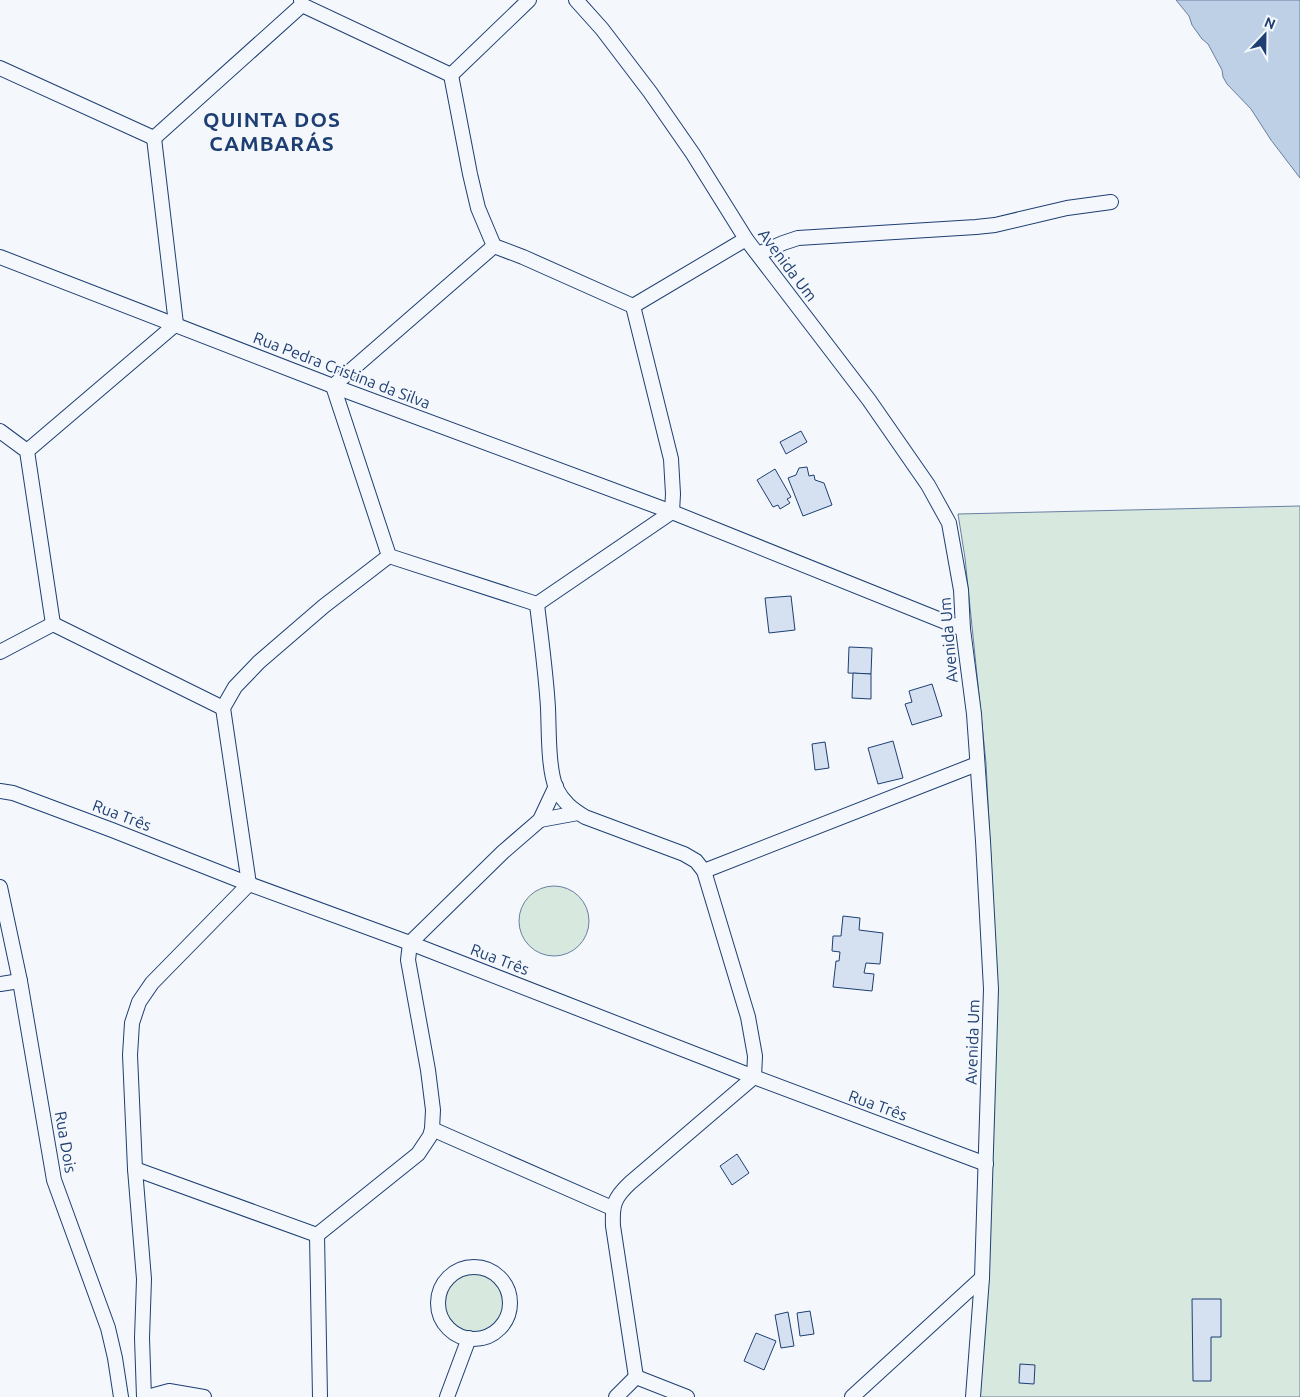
<svg xmlns="http://www.w3.org/2000/svg" width="1300" height="1397" viewBox="0 0 1300 1397" font-family="Ubuntu,sans-serif">
	<style>
		.green { fill: #d7e8df; stroke: #687fa3 }
		.water { fill: #bed0e5; stroke: #687fa3 }
		.building { fill: #d5e0f0; stroke: #1d3f73 }
		.lines { fill: none; stroke-linecap: round; stroke-linejoin: round }
		.minor-casing { stroke: #1d3f73; stroke-width: 16 }
		.minor { stroke: #f4f7fb; stroke-width: 14 }
		.labels { text-anchor: middle; stroke-width: 4; stroke-linejoin: round; paint-order: stroke }
		.street-label { font-size: 16px; fill: #1d3f73; stroke: #f4f7fb }
		.district-label { font-size: 21px; font-weight: bold; letter-spacing: 1px; fill: #1d3f73; stroke: #f4f7fb }
	</style>
	<rect width="100%" height="100%" fill="#f4f7fb"/>
	<g class="green">
		<polygon points="1300,506 1300,1397 979,1397 997,982 986,763 965,558 958,514"/>
		<circle cx="554" cy="921" r="35"/>
		<circle cx="474" cy="1303" r="31"/>
	</g>
	<polygon class="water" points="1176,0 1300,0 1300,178 1271,140 1251,109 1227,84 1223,77 1222,70 1208,44 1202,39 1192,25 1189,16"/>
	<g class="building">
		<polygon points="801,431 807,442 786,454 780,442"/>
		<polygon points="807,467 809,476 814,475 815,480 824,483 832,505 803,516 788,478 796,475 799,468"/>
		<polygon points="775,469 791,497 787,499 790,503 780,509 778,505 773,507 757,480"/>
		<polygon points="791,596 795,630 769,633 765,598"/>
		<polygon points="849,647 872,648 871,674 848,673"/>
		<polygon points="853,673 871,674 871,699 852,698"/>
		<polygon points="932,684 942,716 912,725 905,704 912,702 909,691"/>
		<polygon points="893,741 903,778 878,784 868,748"/>
		<polygon points="825,742 829,768 815,770 812,744"/>
		<polygon points="843,916 860,918 859,930 883,933 880,964 866,963 864,973 874,974 872,991 833,987 836,961 839,961 840,952 832,951 833,936 841,936"/>
		<polygon points="737,1154 749,1173 732,1185 720,1166"/>
		<polygon points="1192,1299 1221,1299 1221,1337 1211,1337 1211,1381 1193,1381"/>
		<polygon points="810,1311 814,1334 800,1336 797,1313"/>
		<polygon points="788,1312 794,1346 781,1348 775,1315"/>
		<polygon points="756,1333 776,1341 764,1370 744,1361"/>
		<polygon points="1020,1364 1035,1365 1034,1384 1019,1383"/>
	</g>
	<g class="lines">
		<defs>
			<g id="minor">
				<polyline points="301,0 302,5 451,75"/>
				<polyline points="576,0 602,29 650,92 693,154 746,239 869,400 928,485 949,523 961,590 963,629 974,714 983,841 991,989 982,1278 973,1397"/>
				<polyline points="0,68 154,138"/>
				<polyline points="451,75 470,174 478,208 494,246 523,257 633,306"/>
				<polyline points="451,75 529,0"/>
				<polyline points="154,138 302,5"/>
				<polyline points="758,254 783,243 798,238 976,227 995,225 1067,208 1111,202"/>
				<polyline points="0,257 333,386 672,512 963,629"/>
				<polyline points="633,306 671,459 673,494 672,512"/>
				<polyline points="633,306 746,239"/>
				<polyline points="0,431 27,451 53,624"/>
				<polyline points="27,451 176,324 154,138"/>
				<polyline points="389,556 333,386 494,246"/>
				<polyline points="389,556 537,604"/>
				<path d="M537,604C541,639 546,673 548,708C549,730 548,768 556,788C563,802 572,809 585,817L684,854L696,861L704,871L748,1017L755,1056L754,1077L630,1183C614,1198 612,1205 613,1226L636,1377"/>
				<polyline points="537,604 672,512"/>
				<polyline points="0,652 53,624 223,708"/>
				<polyline points="0,791 13,793 112,830 249,884 410,943 754,1077 986,1164"/>
				<polyline points="540,820 578,813"/>
				<polyline points="704,871 977,764"/>
				<polyline points="0,887 20,981 54,1180 108,1328 115,1358 121,1397"/>
				<polyline points="0,984 20,981"/>
				<polyline points="432,1129 612,1208"/>
				<polyline points="135,1169 317,1235"/>
				<polyline points="317,1235 418,1154 430,1136 432,1129 433,1110 428,1070 408,960 410,943 503,852 540,820 556,786"/>
				<polyline points="317,1235 320,1397"/>
				<circle cx="474" cy="1303" r="36"/>
				<polyline points="636,1377 687,1397"/>
				<polyline points="144,1397 142,1338 144,1279 135,1169 130,1055 132,1023 139,1002 152,983 249,884 223,708 235,687 259,662 324,606 389,556"/>
				<polyline points="147,1397 169,1391 204,1397"/>
				<polyline points="447,1397 469,1338"/>
				<polyline points="616,1397 636,1377"/>
				<polyline points="852,1397 982,1278"/>
			</g>
		</defs>
		<use href="#minor" class="minor-casing"/>
		<use href="#minor" class="minor"/>
	</g>
	<g class="labels">
		<g class="street-label">
			<text transform="translate(788 265) rotate(53)" y="6">Avenida Um</text>
			<text transform="translate(342 370) rotate(21)" y="6">Rua Pedra Cristina da Silva</text>
			<text transform="translate(948 640) rotate(-95)" y="6">Avenida Um</text>
			<text transform="translate(122 815) rotate(21)" y="6">Rua Três</text>
			<text transform="translate(500 959) rotate(21)" y="6">Rua Três</text>
			<text transform="translate(972 1042) rotate(-88)" y="6">Avenida Um</text>
			<text transform="translate(878 1105) rotate(20)" y="6">Rua Três</text>
			<text transform="translate(66 1142) rotate(80)" y="6">Rua Dois</text>
		</g>
		<g class="district-label">
			<text x="272" y="127">QUINTA DOS<tspan x="272" dy="24">CAMBARÁS</tspan></text>
		</g>
	</g>
	<g transform="translate(1265 35) rotate(22)" stroke="#f4f7fb" stroke-width="4" paint-order="stroke">
	<path d="M0-4L9 19L0 12L-9 19Z" fill="#1d3f73"/>
	<text y="-8" font-size="14" font-weight="bold" text-anchor="middle" fill="#1d3f73">N</text>
	</g>
</svg>
